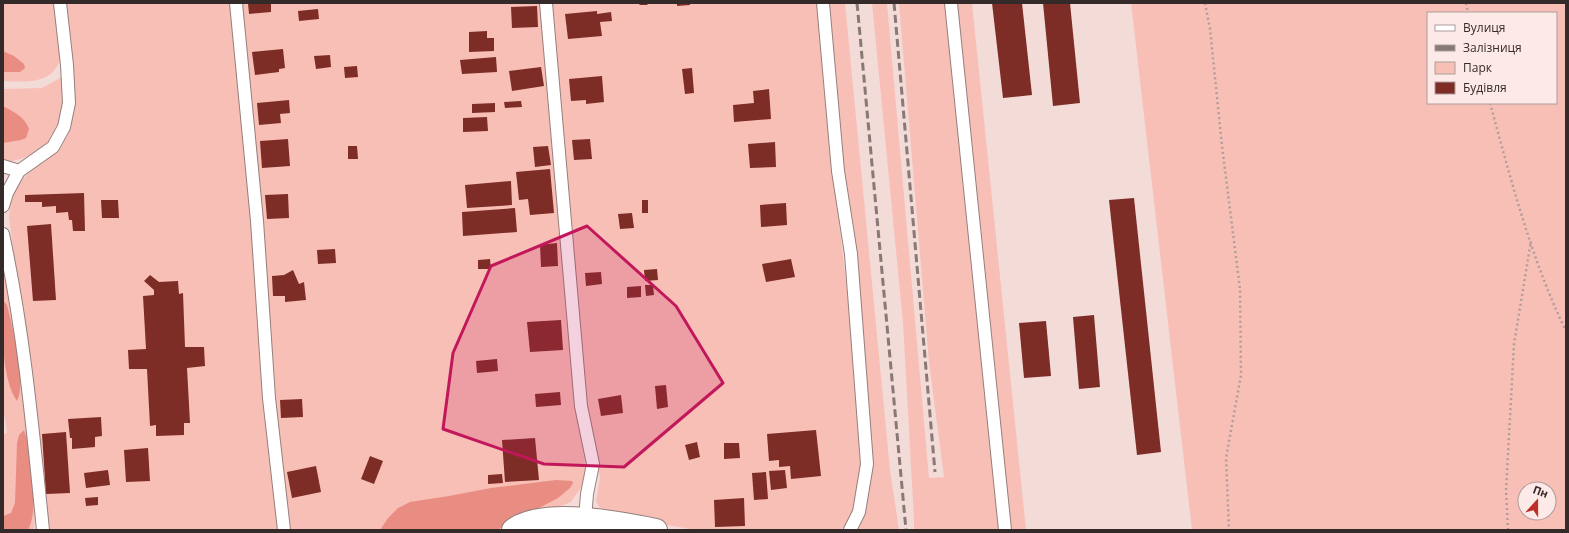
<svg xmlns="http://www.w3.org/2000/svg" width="1569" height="533" viewBox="0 0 1569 533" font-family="'Open Sans',sans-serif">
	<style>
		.green { fill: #f8bfb7; fill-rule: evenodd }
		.forest { fill: #e98d82 }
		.building { fill: #7d2c26 }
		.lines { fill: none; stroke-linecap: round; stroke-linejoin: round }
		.service-casing { stroke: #947f7c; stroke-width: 14 }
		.minor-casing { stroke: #947f7c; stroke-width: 24 }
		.path { stroke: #b09d9b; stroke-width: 2.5; stroke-dasharray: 2 3; stroke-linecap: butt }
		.service { stroke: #fff; stroke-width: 12 }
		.minor { stroke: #fff; stroke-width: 22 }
		.rail { stroke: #887977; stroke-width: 3; stroke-dasharray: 8 4; stroke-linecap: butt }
		.marked { fill: #c2185b; fill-opacity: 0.2; stroke: #c2185b; stroke-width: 3; stroke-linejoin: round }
	</style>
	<rect width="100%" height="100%" fill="#f3dbd8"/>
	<g class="green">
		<path d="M3,3H55L61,56C54,85 27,82 3,81Z"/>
		<path d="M63,3H231L243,110L272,480L280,530H50L9,217C12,174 36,171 61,145C65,140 67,131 70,125Z"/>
		<polygon points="241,3 541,3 574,381 586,472 582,486 571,502 503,530 290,530 284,503"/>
		<polygon points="549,3 818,3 828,126 862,421 861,477 854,509 845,527 839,530 695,530 602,513 596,501 600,477 586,414"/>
		<polygon points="827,3 845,3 890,470 899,530 856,530 865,513 870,482 871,429 856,269 839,157"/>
		<polygon points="872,3 887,3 929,478 944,477 929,362 899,3 972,3 1026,530 914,530 914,519 903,323"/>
		<path d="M1131,3H1566V530H1192ZM1428,13H1556V103H1428ZM1525,489H1549V513H1525Z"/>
		<path d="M62,77C65,122 56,155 6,162L3,160V89L42,88Z"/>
		<polygon points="3,262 14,314 35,512 34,530 3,530 3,434 7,433 3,407"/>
	</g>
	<g class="forest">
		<polygon points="3,51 14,56 24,64 25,68 20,72 3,72"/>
		<path d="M3,106C14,112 25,117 29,129L26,138L21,140L3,143Z"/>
		<path d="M3,300L7,305C12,325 27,384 17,401C14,397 12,392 10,387C1,358 3,331 3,300Z"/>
		<path d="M24,430L27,439C29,464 40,507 28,530H3V516L11,513L15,503L17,443L19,435Z"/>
		<polygon points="556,480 572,481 573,483 570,488 558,498 497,530 380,530 388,518 398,508 410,502 449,496 491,488"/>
	</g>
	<g class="building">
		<polygon points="248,3 271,3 271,12 249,14"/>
		<polygon points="638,3 649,3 647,5 640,5"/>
		<polygon points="677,3 690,3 690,5 677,6"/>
		<polygon points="992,3 1022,3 1032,95 1003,98"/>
		<polygon points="1043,3 1070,3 1080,103 1053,106"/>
		<polygon points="537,6 538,27 512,28 511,7"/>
		<polygon points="318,9 319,19 299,21 298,11"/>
		<polygon points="597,11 597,14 611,12 612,21 600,22 602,36 568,39 565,14"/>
		<polygon points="487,31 487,38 494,38 494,51 469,52 469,32"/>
		<polygon points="283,49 285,68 279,69 279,72 255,75 252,52"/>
		<polygon points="330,55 331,67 316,69 314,56"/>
		<polygon points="496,57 497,72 462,74 460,60"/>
		<polygon points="357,66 358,77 345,78 344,67"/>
		<polygon points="541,67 544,86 512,91 509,71"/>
		<polygon points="692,68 694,93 685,94 682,69"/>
		<polygon points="602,76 604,102 586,104 586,100 571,101 569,79"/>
		<polygon points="769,89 771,119 734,122 733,105 754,103 753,91"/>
		<polygon points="289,100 290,113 280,114 281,123 259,125 257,103"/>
		<polygon points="521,101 522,107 505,108 504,102"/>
		<polygon points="495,103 495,112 472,113 472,104"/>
		<polygon points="487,117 488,131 463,132 463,118"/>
		<polygon points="288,139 290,166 262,168 260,141"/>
		<polygon points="590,139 592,159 574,160 572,140"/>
		<polygon points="775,142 776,167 750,168 748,144"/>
		<polygon points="348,146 357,146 358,159 348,159"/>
		<polygon points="548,146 551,165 535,167 533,147"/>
		<polygon points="550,169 554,213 530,215 528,199 519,200 516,172"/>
		<polygon points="511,181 512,205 467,208 465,185"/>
		<polygon points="84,193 85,231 73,231 72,220 69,220 68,212 56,213 56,206 42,207 42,202 25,202 25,195"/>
		<polygon points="288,194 289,218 267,219 265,195"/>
		<polygon points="1134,198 1161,452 1137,455 1109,200"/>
		<polygon points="101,200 118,200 119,218 102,218"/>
		<rect x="642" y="200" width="6" height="13"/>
		<polygon points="786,203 787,225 761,227 760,205"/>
		<polygon points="515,208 517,232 463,236 462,212"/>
		<polygon points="632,213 634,228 620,229 618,214"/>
		<polygon points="51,224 56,300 33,301 27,226"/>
		<polygon points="557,243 558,266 541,267 540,245"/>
		<polygon points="335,249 336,263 318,264 317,250"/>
		<polygon points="490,259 491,269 478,269 478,260"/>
		<polygon points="791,259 795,277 766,282 762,264"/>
		<polygon points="657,269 658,280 645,281 644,270"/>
		<polygon points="293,270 299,284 304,282 306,300 285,302 285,296 273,296 272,276 284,275"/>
		<polygon points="601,272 602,284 586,286 585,273"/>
		<polygon points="150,275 159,282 178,281 179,294 183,293 185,347 204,347 205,366 187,368 190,423 184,423 184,435 156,436 156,425 150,426 147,369 129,369 128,350 146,349 143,296 154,295 154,290 144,281"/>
		<polygon points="645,285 653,285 654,295 646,296"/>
		<polygon points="641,286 641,297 627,298 627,287"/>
		<polygon points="1094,315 1100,387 1079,389 1073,317"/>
		<polygon points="561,320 563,350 530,352 527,322"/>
		<polygon points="1046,321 1051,376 1024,378 1019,323"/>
		<polygon points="497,359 498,371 477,373 476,361"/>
		<polygon points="666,385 668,407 657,409 655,386"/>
		<polygon points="560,392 561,405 536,407 535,394"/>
		<polygon points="621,395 623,413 601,416 598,399"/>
		<polygon points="302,399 303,417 281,418 280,400"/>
		<polygon points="101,417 102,436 95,437 95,447 72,449 72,438 70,438 68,419"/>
		<polygon points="816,430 821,476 791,479 790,466 779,467 779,460 769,461 767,434"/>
		<polygon points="66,432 70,493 46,494 42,434"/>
		<polygon points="535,438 539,480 505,482 502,440"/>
		<polygon points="697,442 700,457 689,460 685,445"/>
		<polygon points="724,443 739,443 740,458 724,459"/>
		<polygon points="148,448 150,481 126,482 124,450"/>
		<polygon points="370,456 383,461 374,484 361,479"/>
		<polygon points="316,466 321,492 292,498 287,472"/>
		<polygon points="108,470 110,485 86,488 84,473"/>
		<polygon points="785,470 787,488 771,490 769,471"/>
		<polygon points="766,472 768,499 754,500 752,473"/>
		<polygon points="502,474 503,483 488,484 488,475"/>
		<polygon points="98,497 98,505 86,506 85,498"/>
		<polygon points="744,498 745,526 715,527 714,500"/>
	</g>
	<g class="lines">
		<defs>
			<g id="service">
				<polyline points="236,3 257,221 269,398 284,530"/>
				<polyline points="546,3 581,406 593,464 587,494 585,519"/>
				<polyline points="823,3 838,171 851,254 867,464 859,512 850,530"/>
				<polyline points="951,3 1005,530"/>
				<polyline points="3,166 19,171"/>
				<polyline points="3,206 7,193 19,171 53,147 64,127 69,103 67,65 60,3"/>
				<path d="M3,234C24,332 33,431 43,530"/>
			</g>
			<path id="minor" d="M513,530C542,507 622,523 656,530"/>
		</defs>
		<use href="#service" class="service-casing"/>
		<use href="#minor" class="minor-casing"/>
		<g class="path">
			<polyline points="1205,3 1210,29 1222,146 1240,289 1241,375 1226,458 1229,530"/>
			<polyline points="1466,3 1468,13"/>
			<path d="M1490,103C1511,180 1531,259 1566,331"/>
			<polyline points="1508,530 1506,490 1514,344 1531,241"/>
		</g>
		<use href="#service" class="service"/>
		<use href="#minor" class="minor"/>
		<g class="rail">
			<polyline points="857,3 906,530"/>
			<polyline points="894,3 935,472"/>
		</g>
	</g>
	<path class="marked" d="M587,226L676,306L723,383L624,467L544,464L443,429L453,353L491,266Z"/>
	<rect width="1569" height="533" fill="none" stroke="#332a29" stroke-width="8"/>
	<rect x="1427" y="12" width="130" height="92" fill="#fde9e7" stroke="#ac9d9b"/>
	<rect x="1435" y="25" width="20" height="6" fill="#ffffff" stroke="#ac9d9b"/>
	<text x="1463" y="32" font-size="12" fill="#332a29">Вулиця</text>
	<rect x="1435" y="45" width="20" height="6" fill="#887977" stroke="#ac9d9b"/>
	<text x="1463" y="52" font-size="12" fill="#332a29">Залізниця</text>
	<rect x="1435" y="62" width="20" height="12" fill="#f8bfb7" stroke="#ac9d9b"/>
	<text x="1463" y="72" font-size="12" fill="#332a29">Парк</text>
	<rect x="1435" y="82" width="20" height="12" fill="#7d2c26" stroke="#ac9d9b"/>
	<text x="1463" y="92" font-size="12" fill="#332a29">Будівля</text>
	<g transform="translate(1537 501) rotate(21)"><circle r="19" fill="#fde9e7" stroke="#ac9d9b"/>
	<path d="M0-3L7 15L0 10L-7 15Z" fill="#bd2f29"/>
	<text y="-6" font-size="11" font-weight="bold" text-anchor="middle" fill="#332a29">Пн</text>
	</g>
</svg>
